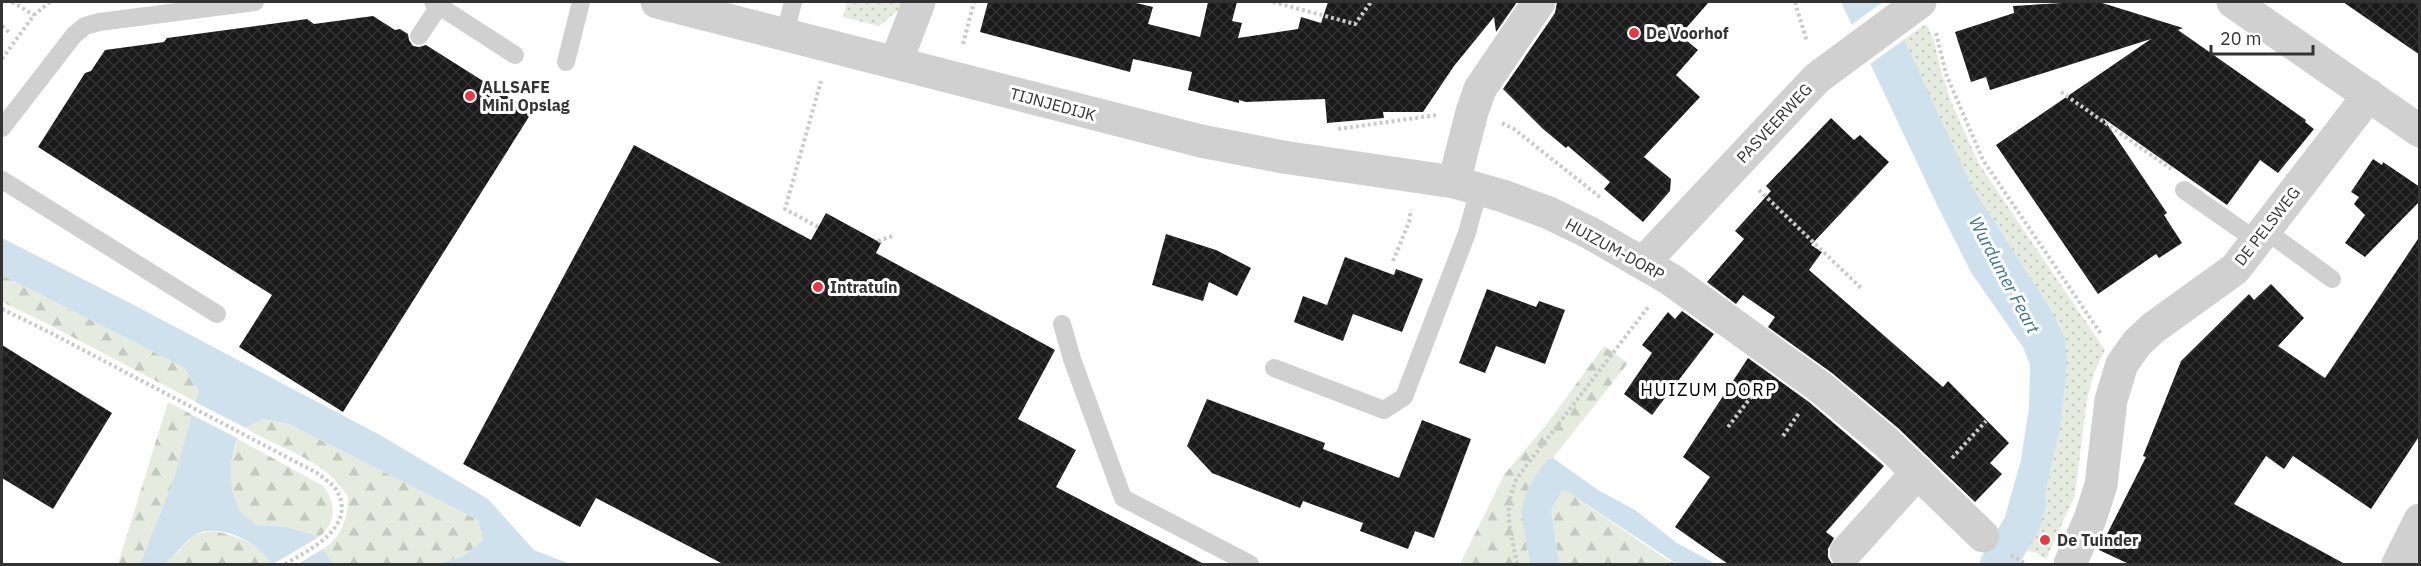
<svg xmlns="http://www.w3.org/2000/svg" width="2421" height="566" viewBox="0 0 2421 566" font-family="'IBM Plex Sans',sans-serif">
	<style>
		.grass { fill: url(#grass-dots) }
		.forest { fill: url(#forest-firs) }
		.water { fill: #cfe1ed }
		.pier { fill: #fff }
		.lines { fill: none; stroke-linecap: round; stroke-linejoin: round }
		.canal { stroke: #cfe1ed; stroke-width: 36 }
		.building { fill: url(#building-cross-hatch) }
		.path { stroke: #cacaca; stroke-width: 4; stroke-dasharray: 3 3; stroke-linecap: butt }
		.lane { stroke: #d0d0d0; stroke-width: 18 }
		.street { stroke: #d0d0d0; stroke-width: 33 }
		.poi-dot { fill: #e43a43; stroke: #fff; stroke-width: 2 }
		.labels { text-anchor: middle; stroke-width: 6; stroke-linejoin: round; paint-order: stroke }
		.poi-label { font-size: 16px; font-weight: bold; fill: #333; stroke: #fff; text-anchor: start }
		.street-label { font-size: 16px; fill: #333; stroke: #fff }
		.water-label { font-size: 18px; font-style: italic; fill: #407295; stroke: #fff }
		.neighbourhood-label { font-size: 18px; letter-spacing: 1.5px; fill: #000; stroke: #fff }
	</style>
	<defs>
		<pattern id="grass-dots" width="8" height="8" patternUnits="userSpaceOnUse" patternTransform="scale(1.5)"><rect width="8" height="8" fill="#e5ebdf"/><path d="M2 2h.1M6 6h.1" fill="none" stroke="#c5cac0" stroke-width="1.8" stroke-linecap="round"/></pattern>
		<pattern id="forest-firs" width="22" height="20" patternUnits="userSpaceOnUse" patternTransform="scale(1.5)"><rect width="22" height="20" fill="#e5ebdf"/><path d="M5 1l3.5 6h-7zM16 11l3.5 6h-7z" fill="#c5cac0"/></pattern>
		<pattern id="building-cross-hatch" width="8" height="8" patternUnits="userSpaceOnUse" patternTransform="scale(1.5)"><rect width="8" height="8" fill="#1a1a1a"/><path d="M0 0l8 8M0 8l8-8" fill="none" stroke="#333"/></pattern>
	</defs>
	<rect width="100%" height="100%" fill="#fff"/>
	<g class="grass">
		<polygon points="847,2 904,2 898,10 879,26 843,17"/>
		<polygon points="1926,24 1934,40 1941,71 1952,104 1979,164 2105,350 2094,373 2087,399 2075,495 2046,559 2035,552 2024,551 2036,534 2060,429 2067,367 2052,311 1971,185 1903,40"/>
	</g>
	<g class="forest">
		<polygon points="2,275 183,367 199,391 196,402 46,323 2,302"/>
		<path d="M1604,346L1628,363L1553,458L1548,459C1516,500 1521,517 1530,564H1460L1504,475L1546,425Z"/>
		<polygon points="168,402 193,415 173,481 140,564 118,564"/>
		<path d="M263,419L289,424L478,520L483,540L462,557L436,564H333L323,549C342,537 348,518 348,497C325,458 281,450 245,428Z"/>
		<path d="M238,439L323,486C337,504 337,525 316,539L314,535L287,527L256,525L240,511L232,490L231,462Z"/>
		<polygon points="1563,489 1666,559 1677,564 1559,564 1551,510"/>
		<path d="M214,531C236,536 261,543 271,564H166L195,534Z"/>
	</g>
	<g class="water">
		<polygon points="1841,2 1887,2 1971,185 2052,311 2065,340 2067,367 2060,429 2036,534 2024,551 2018,553 1999,538 2021,460 2029,407 2030,365 2023,347 1972,274 1938,207"/>
		<path d="M2,238L130,303L380,435L488,499L534,550L570,564H436L462,557L483,540L478,520L289,424L263,419L245,428L236,442L231,462L232,490L240,511L256,525L287,527L314,535L333,564H271C260,542 220,523 196,534C188,538 173,557 166,564H140L173,481L199,391L183,367L2,275Z"/>
		<path d="M1553,458L1598,490L1635,510L1677,543L1716,564H1677L1563,489L1551,510L1559,564H1530C1521,512 1513,503 1548,459Z"/>
	</g>
	<g class="pier">
		<polygon points="1883,2 1887,2 1905,39 1870,64 1851,25"/>
		<polygon points="193,401 248,429 241,440 190,414"/>
		<polygon points="319,537 326,547 298,564 273,564"/>
	</g>
	<g class="lines">
		<polyline class="canal" points="1998,564 2023,522 2028,502"/>
	</g>
	<g class="building">
		<polygon points="988,2 1132,2 1153,7 1148,24 1200,37 1208,2 1237,2 1232,21 1242,23 1238,38 1298,29 1301,17 1321,23 1328,2 1517,2 1496,32 1494,17 1454,66 1423,112 1383,112 1384,118 1327,123 1325,99 1246,102 1239,100 1239,103 1188,90 1192,72 1133,59 1130,72 980,32"/>
		<polygon points="1557,2 1709,2 1680,35 1698,50 1676,75 1700,97 1644,157 1671,179 1670,191 1643,222 1604,189 1610,182 1568,146 1566,148 1543,129 1503,89 1555,13"/>
		<polygon points="2080,2 2099,2 2183,28 2178,30 2306,120 2305,122 2314,129 2278,173 2260,160 2227,205 2103,118 2167,213 2164,215 2182,243 2159,258 2156,254 2098,294 1996,145 2151,39 1990,90 1986,77 1971,82 1955,32 2014,13 2013,6"/>
		<polygon points="2343,2 2420,2 2420,55"/>
		<polygon points="373,16 395,30 400,29 408,34 409,40 413,46 419,47 426,45 532,112 343,412 239,347 272,295 38,147 85,73 91,71 105,50 164,42 167,38 307,19 314,24"/>
		<polygon points="1831,118 1854,140 1860,135 1889,162 1811,245 1822,252 1809,270 1943,387 1948,381 2009,443 1990,463 2002,474 1975,502 1898,428 1832,373 1768,327 1775,317 1743,295 1736,304 1707,282 1744,239 1735,231 1771,191 1766,186"/>
		<polygon points="634,145 811,240 826,213 881,243 876,253 1055,350 1018,419 1076,450 1056,487 1204,564 723,564 596,498 580,527 463,464"/>
		<polygon points="2373,159 2382,165 2383,162 2420,187 2420,201 2365,257 2345,243 2365,215 2354,204 2359,197 2351,192"/>
		<polygon points="1166,234 1216,250 1251,268 1237,296 1209,282 1203,301 1152,285"/>
		<polygon points="2420,236 2420,435 2371,509 2293,456 2284,469 2266,456 2234,504 2345,564 2129,564 2099,550 2146,457 2143,456 2181,361 2249,294 2254,300 2271,284 2304,318 2278,346 2325,378"/>
		<polygon points="1345,257 1394,275 1396,269 1423,279 1402,332 1353,314 1343,341 1294,322 1303,296 1327,305"/>
		<polygon points="1487,289 1536,307 1539,301 1565,310 1545,364 1496,346 1485,373 1459,363"/>
		<polygon points="1682,311 1714,334 1652,415 1624,394 1652,353 1642,345 1668,312 1675,319"/>
		<polygon points="2,345 112,413 53,509 2,478"/>
		<polygon points="1748,358 1809,402 1884,466 1826,532 1834,538 1828,549 1828,557 1832,564 1728,564 1675,527 1710,477 1683,457"/>
		<polygon points="1207,399 1325,443 1323,449 1399,478 1422,420 1471,439 1434,538 1415,531 1408,549 1360,531 1363,523 1303,501 1300,508 1212,473 1187,446"/>
	</g>
	<g class="lines">
		<g class="path">
			<polyline points="12,2 34,15"/>
			<polyline points="1273,2 1355,24 1371,2"/>
			<polyline points="1795,2 1807,42"/>
			<polyline points="2,26 10,33"/>
			<polyline points="1936,33 1946,74 1983,160 2101,334"/>
			<polyline points="963,44 974,2"/>
			<polyline points="2,59 34,15 50,2"/>
			<polyline points="2061,92 2171,169"/>
			<polyline points="1502,123 1514,129 1601,198"/>
			<polyline points="1338,129 1437,115"/>
			<polyline points="1759,190 1862,289"/>
			<polyline points="818,227 785,209 821,81"/>
			<polyline points="878,241 895,235"/>
			<polyline points="1393,261 1409,222 1411,210"/>
			<path d="M2,309L47,331L317,473C323,478 331,483 335,488C360,525 310,550 285,564"/>
			<polyline points="1728,427 1761,384"/>
			<polyline points="1783,436 1799,413"/>
			<polyline points="1952,458 1986,421"/>
			<polyline points="2011,555 2026,564"/>
			<path d="M1517,564C1511,531 1502,511 1517,478L1649,306"/>
		</g>
		<g class="lane">
			<polyline points="433,2 515,55"/>
			<polyline points="785,34 793,2"/>
			<polyline points="419,36 442,2"/>
			<polyline points="566,62 581,2"/>
			<polyline points="2,128 74,35 85,26 99,22 255,2"/>
			<polyline points="2,180 217,314"/>
			<polyline points="2184,190 2257,241"/>
			<polyline points="2265,230 2332,279"/>
			<polyline points="1062,324 1072,359 1123,498 1250,564"/>
			<polyline points="1274,368 1384,410 1404,397 1467,233 1479,189"/>
		</g>
		<g class="street">
			<polyline points="657,2 1201,141 1283,157 1454,182 1503,196 1549,213 1590,233 1670,279 1820,387 1886,442 1983,536"/>
			<polyline points="2233,2 2420,131"/>
			<polyline points="896,62 919,2"/>
			<polyline points="1454,182 1472,112 1480,89 1539,2"/>
			<polyline points="1644,262 1817,78 1920,2"/>
			<polyline points="1846,552 1918,472"/>
			<polyline points="2070,564 2090,519 2101,485 2111,400 2122,364 2137,343 2153,328 2235,269 2369,95"/>
			<polyline points="2398,564 2420,520"/>
		</g>
	</g>
	<g class="poi-dot">
		<circle cx="1634" cy="33" r="6"/>
		<circle cx="470" cy="96" r="6"/>
		<circle cx="818" cy="287" r="6"/>
		<circle cx="2045" cy="540" r="6"/>
	</g>
	<g class="labels">
		<g class="poi-label">
			<text x="1646" y="39">De Voorhof</text>
			<text x="482" y="93">ALLSAFE<tspan x="482" dy="18">Mini Opslag</tspan></text>
			<text x="830" y="293">Intratuin</text>
			<text x="2057" y="546">De Tuinder</text>
		</g>
		<g class="street-label">
			<text transform="translate(1053 104) rotate(15)" y="6">TIJNJEDIJK</text>
			<text transform="translate(1774 123) rotate(-47)" y="6">PASVEERWEG</text>
			<text transform="translate(2267 226) rotate(-52)" y="6">DE PELSWEG</text>
			<text transform="translate(1615 249) rotate(29)" y="6">HUIZUM-DORP</text>
		</g>
		<g class="water-label">
			<text transform="translate(2004 275) rotate(62)" y="6">Wurdumer Feart</text>
		</g>
		<g class="neighbourhood-label">
			<text x="1709" y="396">HUIZUM DORP</text>
		</g>
	</g>
	<rect width="2421" height="566" fill="none" stroke="#333333" stroke-width="6"/>
	<path d="M2211 45v9h102v-9" fill="none" stroke="#333333" stroke-width="3"/>
	<text x="2220" y="45" font-size="18" fill="#333333" stroke="#ffffff" stroke-width="4.5" paint-order="stroke">20 m</text>
</svg>
